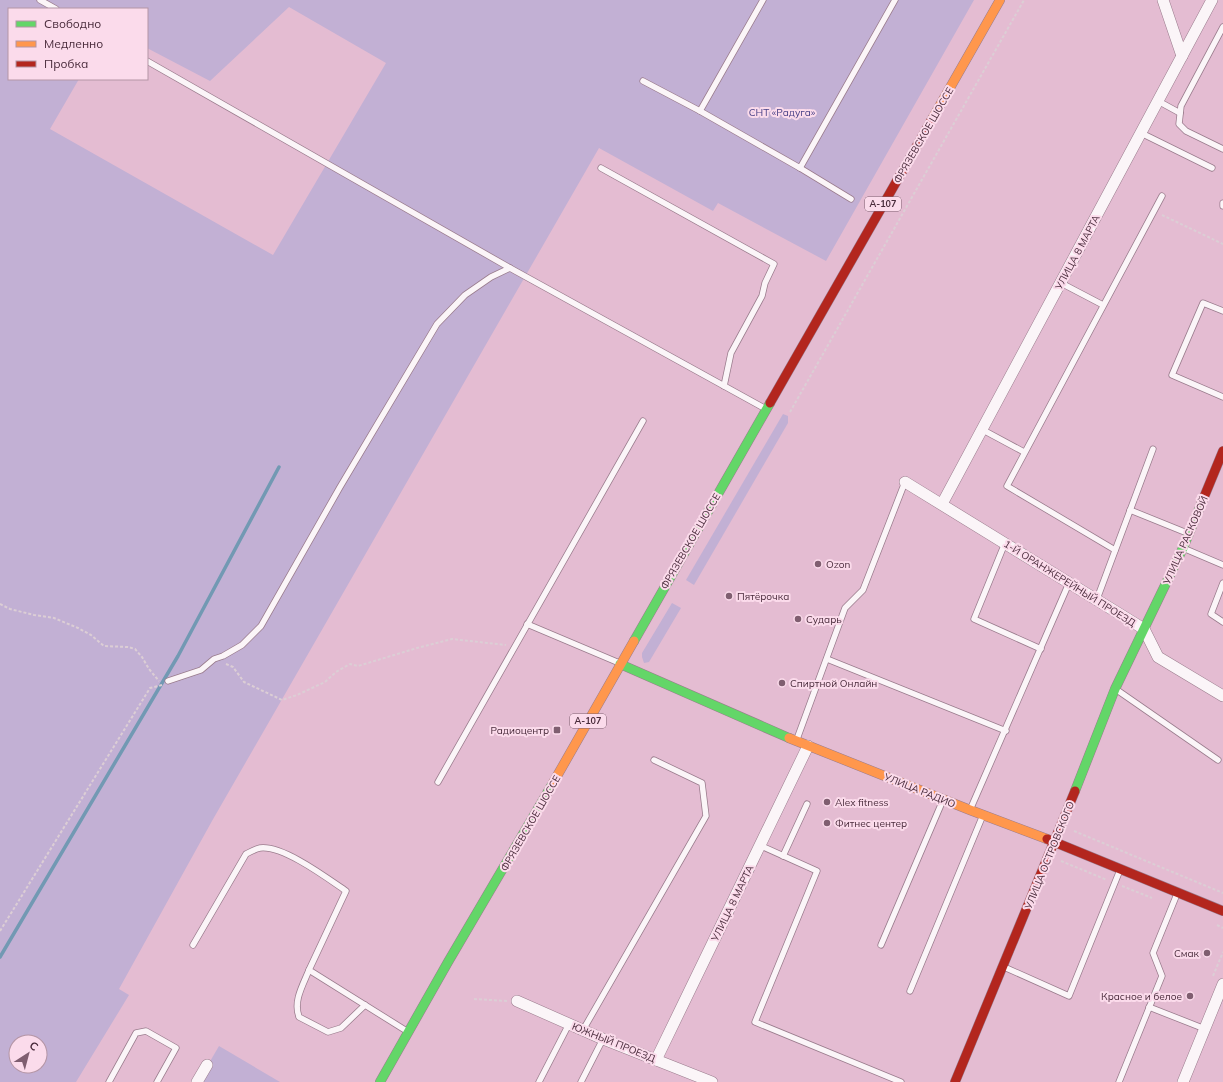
<svg xmlns="http://www.w3.org/2000/svg" width="1223" height="1082" viewBox="0 0 1223 1082" font-family="Mulish,sans-serif">
	<style>
		.green { fill: #c2b0d4; fill-rule: evenodd }
		.lines { fill: none; stroke-linecap: round; stroke-linejoin: round }
		.stream { stroke: #7299b3; stroke-width: 3.5 }
		.lane-casing { stroke: #9a7c8d; stroke-width: 7 }
		.street-casing { stroke: #9a7c8d; stroke-width: 12 }
		.fast-casing { stroke: #9a7c8d; stroke-width: 10 }
		.slow-casing { stroke: #9a7c8d; stroke-width: 10 }
		.jam-casing { stroke: #9a7c8d; stroke-width: 10 }
		.path { stroke: #dcced5; stroke-width: 2; stroke-dasharray: 3 2; stroke-linecap: butt }
		.lane { stroke: #fbf5f8; stroke-width: 5.5 }
		.street { stroke: #fbf5f8; stroke-width: 11 }
		.fast { stroke: #63d668; stroke-width: 9 }
		.slow { stroke: #ff974d; stroke-width: 9 }
		.jam { stroke: #b3261e; stroke-width: 9 }
		.poi-dot { fill: #7f5e70; stroke: #fbdbeb; stroke-width: 1.5 }
		.labels { text-anchor: middle; stroke-width: 4; stroke-linejoin: round; paint-order: stroke }
		.shield { fill: #fbdbeb; stroke: #7e6070; stroke-width: 1 }
		.shield-label { font-size: 9px; font-weight: bold; fill: #492b3b }
		.park-label { font-size: 10px; fill: #484086; stroke: #fbdbeb }
		.street-label { font-size: 10px; fill: #492b3b; stroke: #fbdbeb }
		.poi-label { font-size: 10px; fill: #492b3b; stroke: #fbdbeb; text-anchor: start }
	</style>
	<rect width="100%" height="100%" fill="#e4bcd2"/>
	<g class="green">
		<path d="M0,0H974L826,261L718,203L713,211L599,148L212,821L119,989L129,995L76,1082H0ZM289,7L386,63L273,255L50,129L79,79H9V9H147V48L210,81ZM16,1042H40V1066H16Z"/>
		<polygon points="783,414 788,416 788,423 694,585 686,580"/>
		<polygon points="672,603 681,608 649,662 644,663 642,657 642,653"/>
		<polygon points="219,1046 280,1082 198,1082"/>
	</g>
	<g class="lines">
		<polyline class="stream" points="0,957 178,656 279,467"/>
		<defs>
			<g id="lane">
				<polyline points="40,0 56,9"/>
				<polyline points="763,0 700,111 800,168 895,0"/>
				<polyline points="1223,27 1181,106 1179,124 1186,131 1223,149"/>
				<polyline points="147,61 510,268 764,408"/>
				<polyline points="643,81 700,111"/>
				<polyline points="1158,101 1180,113"/>
				<polyline points="1141,133 1212,168"/>
				<polyline points="601,168 774,264 765,283 762,296 731,353 724,386"/>
				<polyline points="800,168 851,199"/>
				<polyline points="1223,203 1223,206"/>
				<polyline points="1061,283 1103,305"/>
				<polyline points="1223,311 1203,303 1172,375 1223,397"/>
				<polyline points="983,430 1024,452"/>
				<polyline points="1130,510 1187,533"/>
				<polyline points="1005,543 974,619 1041,649"/>
				<polyline points="1183,548 1223,565"/>
				<polyline points="1115,550 1007,486 1162,196"/>
				<polyline points="1223,583 1211,614 1223,622"/>
				<polyline points="1097,599 1153,449"/>
				<polyline points="527,624 617,662"/>
				<polyline points="827,659 1006,731"/>
				<polyline points="168,681 201,670 214,659 223,656 242,645 261,626 340,487 437,324 465,295 491,277 510,268"/>
				<polyline points="1117,690 1218,760"/>
				<polyline points="797,739 845,608 863,590 905,482"/>
				<polyline points="438,782 643,421"/>
				<polyline points="970,810 1069,583"/>
				<polyline points="759,845 817,871 755,1022 901,1082"/>
				<polyline points="783,856 807,804"/>
				<path d="M193,945L246,854C250,852 255,849 260,848C283,845 327,878 346,891L309,970L405,1030"/>
				<polyline points="881,945 943,800"/>
				<polyline points="1004,967 1069,996 1120,870"/>
				<path d="M309,970C303,985 293,1001 299,1017L328,1032L341,1028L365,1005"/>
				<polyline points="910,991 983,815"/>
				<polyline points="1149,1007 1205,1029"/>
				<polyline points="583,1030 706,816 702,783 654,760"/>
				<polyline points="109,1082 136,1033 146,1031 176,1048 157,1082"/>
				<polyline points="539,1082 569,1024"/>
				<polyline points="581,1082 603,1039"/>
				<polyline points="1119,1082 1162,976 1153,953 1177,894"/>
			</g>
			<g id="street">
				<polyline points="1163,0 1182,56"/>
				<polyline points="905,482 1144,629 1158,657 1223,696"/>
				<polyline points="942,504 1212,0"/>
				<polyline points="517,1001 603,1039 712,1082"/>
				<polyline points="656,1060 808,746"/>
				<polyline points="197,1082 207,1065"/>
				<polyline points="1183,1082 1223,984"/>
			</g>
			<g id="fast">
				<polyline points="634,641 770,403"/>
				<polyline points="620,664 789,738"/>
				<polyline points="1075,791 1115,689 1183,548 1202,502"/>
				<polyline points="380,1082 448,962 553,783"/>
			</g>
			<g id="slow">
				<polyline points="931,121 1000,0"/>
				<polyline points="789,738 970,810 1047,839"/>
				<polyline points="553,783 634,641"/>
			</g>
			<g id="jam">
				<polyline points="770,403 931,121"/>
				<polyline points="1202,502 1223,451"/>
				<polyline points="1047,839 1223,911"/>
				<polyline points="955,1082 1075,791"/>
			</g>
		</defs>
		<use href="#lane" class="lane-casing"/>
		<use href="#street" class="street-casing"/>
		<use href="#fast" class="fast-casing"/>
		<use href="#slow" class="slow-casing"/>
		<use href="#jam" class="jam-casing"/>
		<g class="path">
			<polyline points="1162,215 1223,244"/>
			<polyline points="790,412 1024,0"/>
			<polyline points="0,604 10,609 34,615 54,618 78,628 91,635 104,646 128,647 135,649 142,657 149,669 159,681"/>
			<polyline points="226,664 233,667 244,682 282,700 297,695 325,682 336,672 350,664 358,666 417,648 452,639 506,645"/>
			<polyline points="1074,831 1223,893"/>
			<polyline points="1061,861 1107,880"/>
			<polyline points="1122,886 1152,898"/>
			<polyline points="1217,925 1223,928"/>
			<polyline points="0,931 150,688 162,685"/>
			<polyline points="1213,976 1223,952"/>
			<polyline points="474,999 507,1001"/>
		</g>
		<use href="#lane" class="lane"/>
		<use href="#street" class="street"/>
		<use href="#fast" class="fast"/>
		<use href="#slow" class="slow"/>
		<use href="#jam" class="jam"/>
	</g>
	<g class="poi-dot">
		<circle cx="818" cy="564" r="4"/>
		<circle cx="729" cy="596" r="4"/>
		<circle cx="798" cy="619" r="4"/>
		<circle cx="782" cy="683" r="4"/>
		<rect x="553" y="726" width="8" height="8" rx="2"/>
		<circle cx="827" cy="802" r="4"/>
		<circle cx="827" cy="823" r="4"/>
		<circle cx="1207" cy="953" r="4"/>
		<circle cx="1190" cy="996" r="4"/>
	</g>
	<g class="labels">
		<g class="shield">
			<rect x="865" y="197" width="36" height="14" rx="3"/>
			<rect x="570" y="714" width="36" height="14" rx="3"/>
		</g>
		<g class="shield-label">
			<text x="883" y="207">А-107</text>
			<text x="588" y="724">А-107</text>
		</g>
		<g class="park-label">
			<text x="782" y="116">СНТ «Радуга»</text>
		</g>
		<g class="street-label">
			<text transform="translate(923 135) rotate(-60)" y="4">ФРЯЗЕВСКОЕ ШОССЕ</text>
			<text transform="translate(1077 252) rotate(-62)" y="4">УЛИЦА 8 МАРТА</text>
			<text transform="translate(1185 540) rotate(-66)" y="4">УЛИЦА РАСКОВОЙ</text>
			<text transform="translate(690 541) rotate(-60)" y="4">ФРЯЗЕВСКОЕ ШОССЕ</text>
			<text transform="translate(1070 583) rotate(32)" y="4">1-Й ОРАНЖЕРЕЙНЫЙ ПРОЕЗД</text>
			<text transform="translate(920 790) rotate(22)" y="4">УЛИЦА РАДИО</text>
			<text transform="translate(530 823) rotate(-60)" y="4">ФРЯЗЕВСКОЕ ШОССЕ</text>
			<text transform="translate(1049 855) rotate(-68)" y="4">УЛИЦА ОСТРОВСКОГО</text>
			<text transform="translate(732 903) rotate(-64)" y="4">УЛИЦА 8 МАРТА</text>
			<text transform="translate(614 1042) rotate(22)" y="4">ЮЖНЫЙ ПРОЕЗД</text>
		</g>
		<g class="poi-label">
			<text x="826" y="568">Ozon</text>
			<text x="737" y="600">Пятёрочка</text>
			<text x="806" y="623">Сударь</text>
			<text x="790" y="687">Спиртной Онлайн</text>
			<text x="549" y="734" text-anchor="end">Радиоцентр</text>
			<text x="835" y="806">Alex fitness</text>
			<text x="835" y="827">Фитнес центер</text>
			<text x="1199" y="957" text-anchor="end">Смак</text>
			<text x="1182" y="1000" text-anchor="end">Красное и белое</text>
		</g>
	</g>
	<rect x="8" y="8" width="140" height="72" fill="#fbdbeb" stroke="#b495a5"/>
	<rect x="16" y="21" width="20" height="6" fill="#63d668" stroke="#b495a5"/>
	<text x="44" y="28" font-size="12" fill="#492b3b">Свободно</text>
	<rect x="16" y="41" width="20" height="6" fill="#ff974d" stroke="#b495a5"/>
	<text x="44" y="48" font-size="12" fill="#492b3b">Медленно</text>
	<rect x="16" y="61" width="20" height="6" fill="#b3261e" stroke="#b495a5"/>
	<text x="44" y="68" font-size="12" fill="#492b3b">Пробка</text>
	<g transform="translate(28 1054) rotate(36)"><circle r="19" fill="#fbdbeb" stroke="#b495a5"/>
	<path d="M0-3L7 15L0 10L-7 15Z" fill="#7f5e70"/>
	<text y="-6" font-size="11" font-weight="bold" text-anchor="middle" fill="#492b3b">С</text>
	</g>
</svg>
